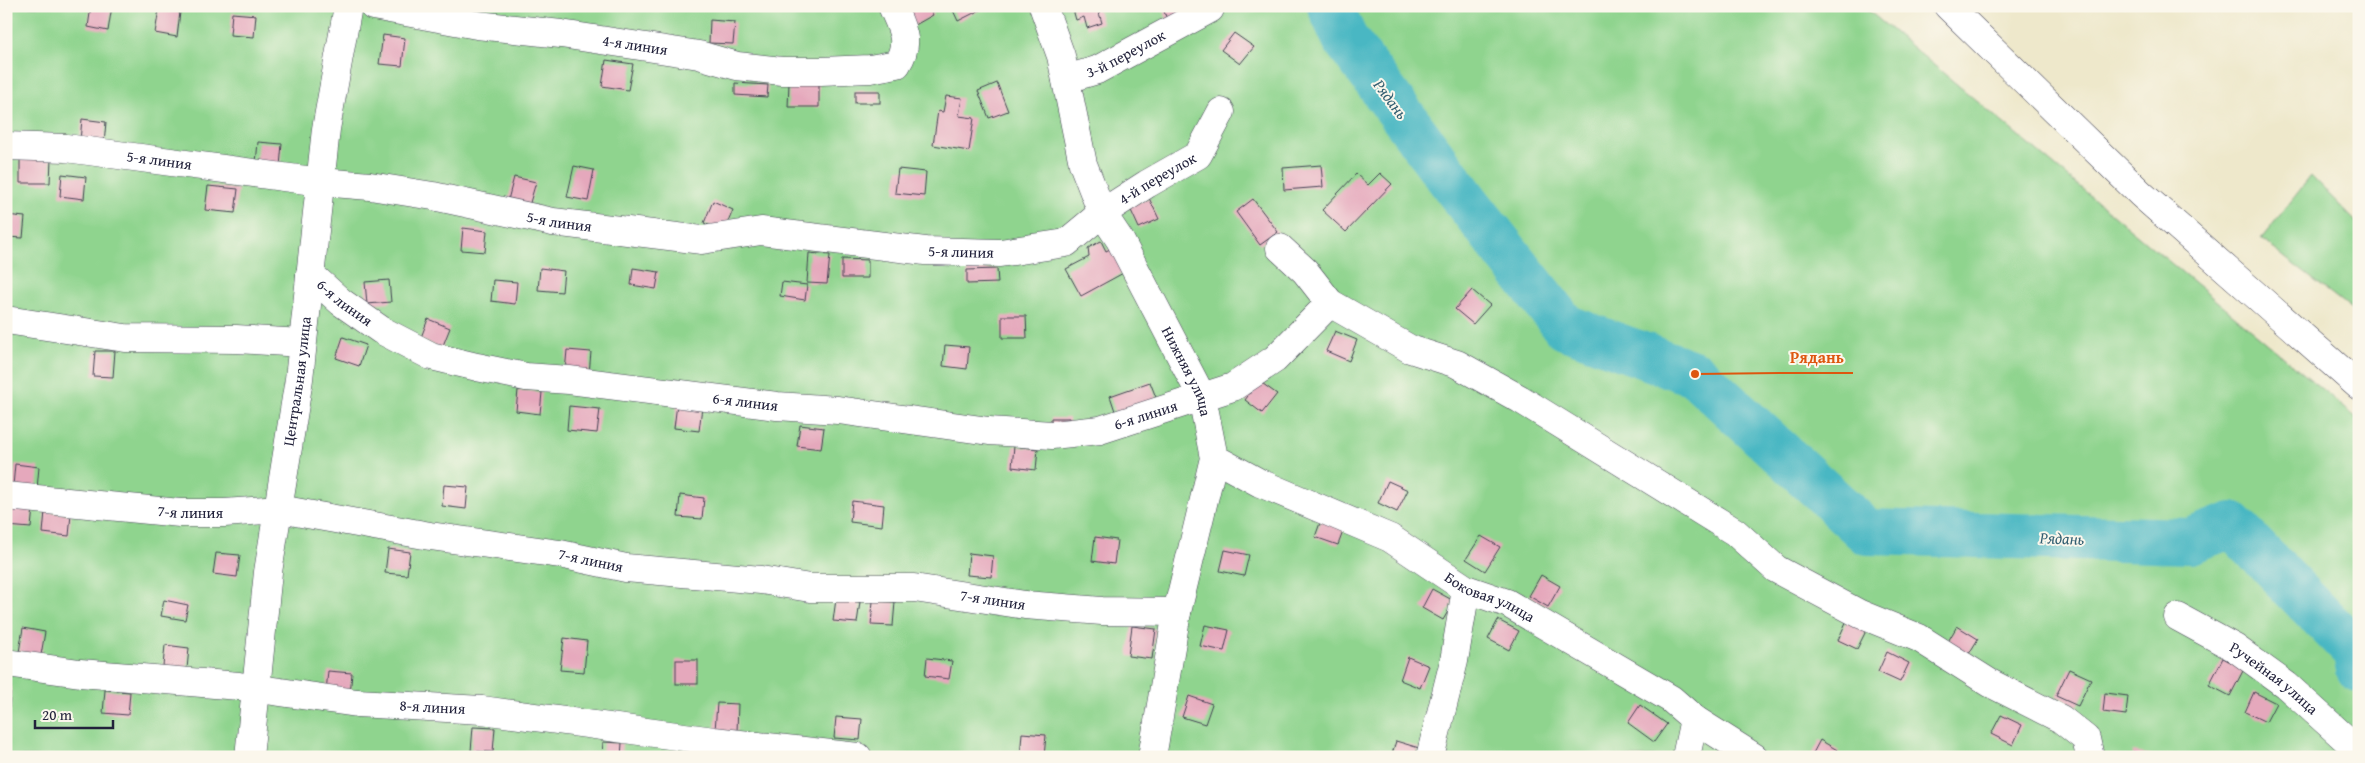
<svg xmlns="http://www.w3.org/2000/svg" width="2365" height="763" viewBox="0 0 2365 763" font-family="'Gentium Book Plus',serif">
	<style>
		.green { fill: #8fd48e; stroke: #587b64 }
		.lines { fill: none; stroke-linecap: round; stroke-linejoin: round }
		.river { stroke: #49b7c3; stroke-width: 46 }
		.building { fill: #e5a8bc }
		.minor-casing { stroke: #414051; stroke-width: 29 }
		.tertiary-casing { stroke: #414051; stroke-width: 29 }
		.minor { stroke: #fff; stroke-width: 28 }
		.tertiary { stroke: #fff; stroke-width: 28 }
		.labels { text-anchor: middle; stroke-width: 4; stroke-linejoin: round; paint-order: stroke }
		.street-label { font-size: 15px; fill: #22223b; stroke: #fbf7ec }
		.water-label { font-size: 16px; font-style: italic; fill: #325e71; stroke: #fbf7ec }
		.leader { fill: none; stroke: #de560e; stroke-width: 2 }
		.callout-dot { fill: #de560e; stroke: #fbf7ec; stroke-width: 2 }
		.callout-label { font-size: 16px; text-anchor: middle; font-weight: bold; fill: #de560e; stroke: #fbf7ec; stroke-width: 4; stroke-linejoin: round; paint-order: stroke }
	</style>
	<rect width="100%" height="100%" fill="#fbf7ec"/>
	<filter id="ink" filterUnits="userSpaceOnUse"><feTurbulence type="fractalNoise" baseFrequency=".02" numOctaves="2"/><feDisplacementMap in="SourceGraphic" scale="10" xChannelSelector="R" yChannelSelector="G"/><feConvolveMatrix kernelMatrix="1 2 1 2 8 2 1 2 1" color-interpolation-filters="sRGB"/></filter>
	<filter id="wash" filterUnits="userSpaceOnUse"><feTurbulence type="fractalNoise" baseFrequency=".0096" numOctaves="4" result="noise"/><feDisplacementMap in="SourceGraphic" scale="20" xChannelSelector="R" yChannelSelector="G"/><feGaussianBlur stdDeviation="1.12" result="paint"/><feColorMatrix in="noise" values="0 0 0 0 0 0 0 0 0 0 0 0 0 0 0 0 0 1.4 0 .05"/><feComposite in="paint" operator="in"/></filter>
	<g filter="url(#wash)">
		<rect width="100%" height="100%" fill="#eee8cb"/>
		<g class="green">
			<polygon points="6,6 1863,6 2359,420 2359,757 6,757"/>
			<polygon points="2311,176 2359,225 2359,315 2261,239"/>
		</g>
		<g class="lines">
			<polyline class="river" points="1330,6 1345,39 1469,205 1565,327 1695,374 1867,532 2190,541 2232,525 2355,651 2359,669"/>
		</g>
		<g id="blocks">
			<g class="building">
				<polygon points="91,6 112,6 108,31 88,27"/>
				<polygon points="919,6 928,6 933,15 910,28 903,15"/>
				<polygon points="951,6 978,6 980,10 958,21"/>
				<polygon points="1072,6 1097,6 1102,23 1087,28 1084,17 1076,20"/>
				<polygon points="1162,6 1195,6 1168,22"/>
				<polygon points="159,9 180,12 177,37 155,33"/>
				<polygon points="232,13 256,15 254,37 230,35"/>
				<polygon points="710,20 735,22 733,44 709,43"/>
				<polygon points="1234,33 1254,47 1240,64 1221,50"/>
				<polygon points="383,35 405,38 402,66 379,64"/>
				<polygon points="606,60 633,64 628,90 602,86"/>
				<polygon points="735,83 768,85 767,97 735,95"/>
				<polygon points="789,83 819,83 819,107 788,107"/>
				<polygon points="997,83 1008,111 989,118 978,91"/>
				<rect x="855" y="91" width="25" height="12"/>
				<polygon points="946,96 962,98 959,116 974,118 969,151 933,145 938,111 943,112"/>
				<polygon points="82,119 106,122 104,144 80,141"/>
				<polygon points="258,142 282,144 280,166 256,163"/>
				<polygon points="20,159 51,159 50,183 20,183"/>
				<polygon points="1321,165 1323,187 1284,190 1283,168"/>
				<polygon points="574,166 594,170 588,201 567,197"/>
				<polygon points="898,169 926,172 924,196 895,193"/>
				<polygon points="1380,173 1392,184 1346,232 1322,210 1356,174 1368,185"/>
				<polygon points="62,174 86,177 84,199 60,196"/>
				<polygon points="514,177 536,182 529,206 508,200"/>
				<polygon points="208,186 238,189 235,213 205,210"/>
				<polygon points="1149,198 1159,219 1139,228 1129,206"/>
				<polygon points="1253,199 1278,232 1260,245 1236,212"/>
				<polygon points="713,201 733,210 724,232 704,223"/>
				<polygon points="6,215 25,217 23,238 6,237"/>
				<polygon points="463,228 487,231 485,252 461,250"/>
				<polygon points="1101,241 1106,251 1114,247 1127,271 1081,296 1066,269 1089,257 1088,248"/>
				<polygon points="809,253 830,255 827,284 807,283"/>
				<polygon points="842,259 868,260 868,278 842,278"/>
				<polygon points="540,268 564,271 562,292 538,290"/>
				<polygon points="633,268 659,272 656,289 631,285"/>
				<polygon points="997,269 998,283 967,284 967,270"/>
				<polygon points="389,280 391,302 367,304 365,282"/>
				<polygon points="493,280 517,282 515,304 491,301"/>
				<polygon points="782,282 807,285 805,300 780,296"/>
				<polygon points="1472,290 1490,305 1473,324 1455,309"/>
				<polygon points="1002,316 1026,316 1027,338 1002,338"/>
				<polygon points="428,319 450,328 442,348 420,340"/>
				<polygon points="1335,331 1357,340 1349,361 1326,351"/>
				<polygon points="343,337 366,345 359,366 336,358"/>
				<polygon points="945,345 969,347 967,369 943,366"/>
				<polygon points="567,350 591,352 589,374 565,372"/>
				<polygon points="95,351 115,351 113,377 93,376"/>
				<polygon points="1259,381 1277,394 1262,413 1245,400"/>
				<polygon points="1150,382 1157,400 1116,414 1110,396"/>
				<polygon points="518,390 542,392 540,414 516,411"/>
				<polygon points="677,404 702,407 699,431 674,428"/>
				<polygon points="569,406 600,409 597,433 567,430"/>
				<polygon points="1051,418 1069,418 1069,429 1051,430"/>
				<polygon points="800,425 824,428 821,449 797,446"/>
				<polygon points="1014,446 1038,449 1036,470 1012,467"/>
				<polygon points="15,464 39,467 37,489 13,486"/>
				<polygon points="1388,481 1408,490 1397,512 1378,503"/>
				<polygon points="444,485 468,487 466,509 442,506"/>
				<polygon points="680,495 704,498 702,519 678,517"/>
				<polygon points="852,501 884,505 882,526 850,522"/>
				<polygon points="9,504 33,507 31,528 7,526"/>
				<polygon points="45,511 71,514 69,536 43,533"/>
				<polygon points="1321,520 1344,529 1338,545 1315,537"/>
				<polygon points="1481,536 1500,547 1485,571 1466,559"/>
				<polygon points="1095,537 1117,540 1114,564 1092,561"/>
				<polygon points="388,549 410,552 407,575 385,573"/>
				<polygon points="1225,550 1249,555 1244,576 1220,571"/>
				<polygon points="216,553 240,555 237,577 213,574"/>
				<polygon points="969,553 993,556 991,577 967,575"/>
				<polygon points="1541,575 1560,586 1548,607 1529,596"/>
				<polygon points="1432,589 1454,601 1443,620 1422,608"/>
				<polygon points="836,599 860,602 857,623 833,621"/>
				<polygon points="164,600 188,605 185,620 161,616"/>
				<polygon points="873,601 895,602 893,626 871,625"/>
				<polygon points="1498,620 1519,631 1509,650 1488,639"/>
				<polygon points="1847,620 1867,629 1857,649 1838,640"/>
				<polygon points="1205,625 1229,630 1224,651 1200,646"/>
				<polygon points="1132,626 1156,629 1152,659 1128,656"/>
				<polygon points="1957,626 1978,639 1967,657 1946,645"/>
				<polygon points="23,628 45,632 41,655 19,652"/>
				<polygon points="564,638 587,641 584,672 560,670"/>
				<polygon points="165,645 189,648 187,669 163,666"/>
				<polygon points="1887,652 1909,663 1900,682 1878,672"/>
				<polygon points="1408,657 1429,666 1420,688 1400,680"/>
				<polygon points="927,658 952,661 949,679 925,676"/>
				<polygon points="2223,658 2244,669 2230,696 2209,685"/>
				<rect x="676" y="660" width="22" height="24"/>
				<polygon points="2069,669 2091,679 2078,706 2056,696"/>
				<polygon points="328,671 352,673 350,695 326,692"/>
				<polygon points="6,684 11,685 9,709 6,709"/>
				<polygon points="105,690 130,692 128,715 103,713"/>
				<polygon points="2254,692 2276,703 2266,722 2245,712"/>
				<polygon points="2105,693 2128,696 2126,715 2103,712"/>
				<polygon points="1189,696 1212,704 1205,724 1182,717"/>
				<polygon points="717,703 738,704 737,732 715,731"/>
				<polygon points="1640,705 1667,724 1654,742 1628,723"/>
				<polygon points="2001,715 2022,725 2013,745 1991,734"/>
				<polygon points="836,717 862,719 860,740 834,738"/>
				<polygon points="473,727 495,728 493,752 471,751"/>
				<polygon points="1022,733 1046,735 1044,757 1020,757"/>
				<polygon points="1820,740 1839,751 1836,757 1811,757"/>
				<polygon points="1396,741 1419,748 1416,757 1391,757"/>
				<polygon points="603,742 622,743 621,757 602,757"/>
				<polygon points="2133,752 2158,756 2158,757 2132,757"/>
			</g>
		</g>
	</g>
	<g filter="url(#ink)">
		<use href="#blocks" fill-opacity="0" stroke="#414051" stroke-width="1"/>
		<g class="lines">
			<defs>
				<g id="minor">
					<path id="s1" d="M373,6L477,25L561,34L699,55L737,66L782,71H821L870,69L897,64C911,42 902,29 892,6"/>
					<path id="s2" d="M1043,6L1061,56L1083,164L1102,213L1120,240L1202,397L1214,458L1177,612L1152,757"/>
					<path id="s3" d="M1066,79L1097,70L1210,9"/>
					<path id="s4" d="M6,146L66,148L321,182L370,186L433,196L553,222L702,240L761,231L925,251L1000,253L1066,243L1102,213L1147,184L1198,155L1221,112"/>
					<polyline points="1280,248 1305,271 1330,303 1410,349 1457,364 1520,399 1735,532 1776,569 1860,614 1919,638 1990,683 2061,719 2086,739 2090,757"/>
					<path id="s5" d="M310,274L341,302L381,330L431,356L477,367L526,377L569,380L777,406L838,410L989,431L1052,435L1100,430L1233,387L1275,359L1330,303"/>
					<polyline points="6,320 125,338 236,339 302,343"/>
					<path id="s6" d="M1214,458L1260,483L1390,538L1466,589L1507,603L1671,699L1694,719L1754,757"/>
					<path id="s7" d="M6,496L180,513H224L279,509L430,536L560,554L626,568L761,580L810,588H914L1025,605L1102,611L1177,612"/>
					<path id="s8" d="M2178,617L2235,648L2286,685L2359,751"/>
					<path id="s9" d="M6,663L80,673L239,686L357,703L482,710L714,741L858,757"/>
					<path id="s10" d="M249,757L268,572L299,379L326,129L348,6"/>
					<polyline points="1430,757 1454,661 1466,589"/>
					<polyline points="1686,757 1694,719"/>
				</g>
				<polyline id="tertiary" points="1948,6 2141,194 2359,386"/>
			</defs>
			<use href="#minor" class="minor-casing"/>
			<use href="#tertiary" class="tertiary-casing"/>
			<use href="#minor" class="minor"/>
			<use href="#tertiary" class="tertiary"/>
		</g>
	</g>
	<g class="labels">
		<g class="street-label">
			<text dy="5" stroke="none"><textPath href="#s1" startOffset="265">4-я линия</textPath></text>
			<text dy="5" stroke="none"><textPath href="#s3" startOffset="65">3-й переулок</textPath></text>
			<text dy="5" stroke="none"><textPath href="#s4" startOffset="154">5-я линия</textPath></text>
			<text dy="5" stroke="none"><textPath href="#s4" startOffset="1182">4-й переулок</textPath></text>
			<text dy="5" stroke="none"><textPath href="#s4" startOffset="559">5-я линия</textPath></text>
			<text dy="5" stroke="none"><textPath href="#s4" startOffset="964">5-я линия</textPath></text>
			<text dy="5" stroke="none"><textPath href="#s5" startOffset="45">6-я линия</textPath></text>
			<text dy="5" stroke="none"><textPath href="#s2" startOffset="396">Нижняя улица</textPath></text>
			<text dy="5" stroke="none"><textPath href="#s10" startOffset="379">Центральная улица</textPath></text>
			<text dy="5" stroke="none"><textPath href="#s5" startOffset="465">6-я линия</textPath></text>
			<text dy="5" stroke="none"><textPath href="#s5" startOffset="870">6-я линия</textPath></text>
			<text dy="5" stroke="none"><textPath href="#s7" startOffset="185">7-я линия</textPath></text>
			<text dy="5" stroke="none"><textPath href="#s7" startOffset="590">7-я линия</textPath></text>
			<text dy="5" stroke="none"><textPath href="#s6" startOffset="310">Боковая улица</textPath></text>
			<text dy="5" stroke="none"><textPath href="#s7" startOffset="995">7-я линия</textPath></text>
			<text dy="5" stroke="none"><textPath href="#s8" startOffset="114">Ручейная улица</textPath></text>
			<text dy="5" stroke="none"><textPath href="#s9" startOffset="429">8-я линия</textPath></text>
		</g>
		<g class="water-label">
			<text transform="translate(1391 99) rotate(53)" y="6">Рядань</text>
			<text transform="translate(2062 538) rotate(2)" y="6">Рядань</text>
		</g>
	</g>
	<path class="leader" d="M1695 374L1780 373H1853"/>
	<circle class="callout-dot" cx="1695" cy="374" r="5"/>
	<g class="callout-label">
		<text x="1817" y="363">Рядань</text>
	</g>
	<rect width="2365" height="763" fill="none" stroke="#fbf7ec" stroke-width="25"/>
	<path d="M35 720v8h78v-8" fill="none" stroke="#22223b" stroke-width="2.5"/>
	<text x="42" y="720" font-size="15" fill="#22223b" stroke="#fbf7ec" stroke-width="4" paint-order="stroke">20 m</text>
</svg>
